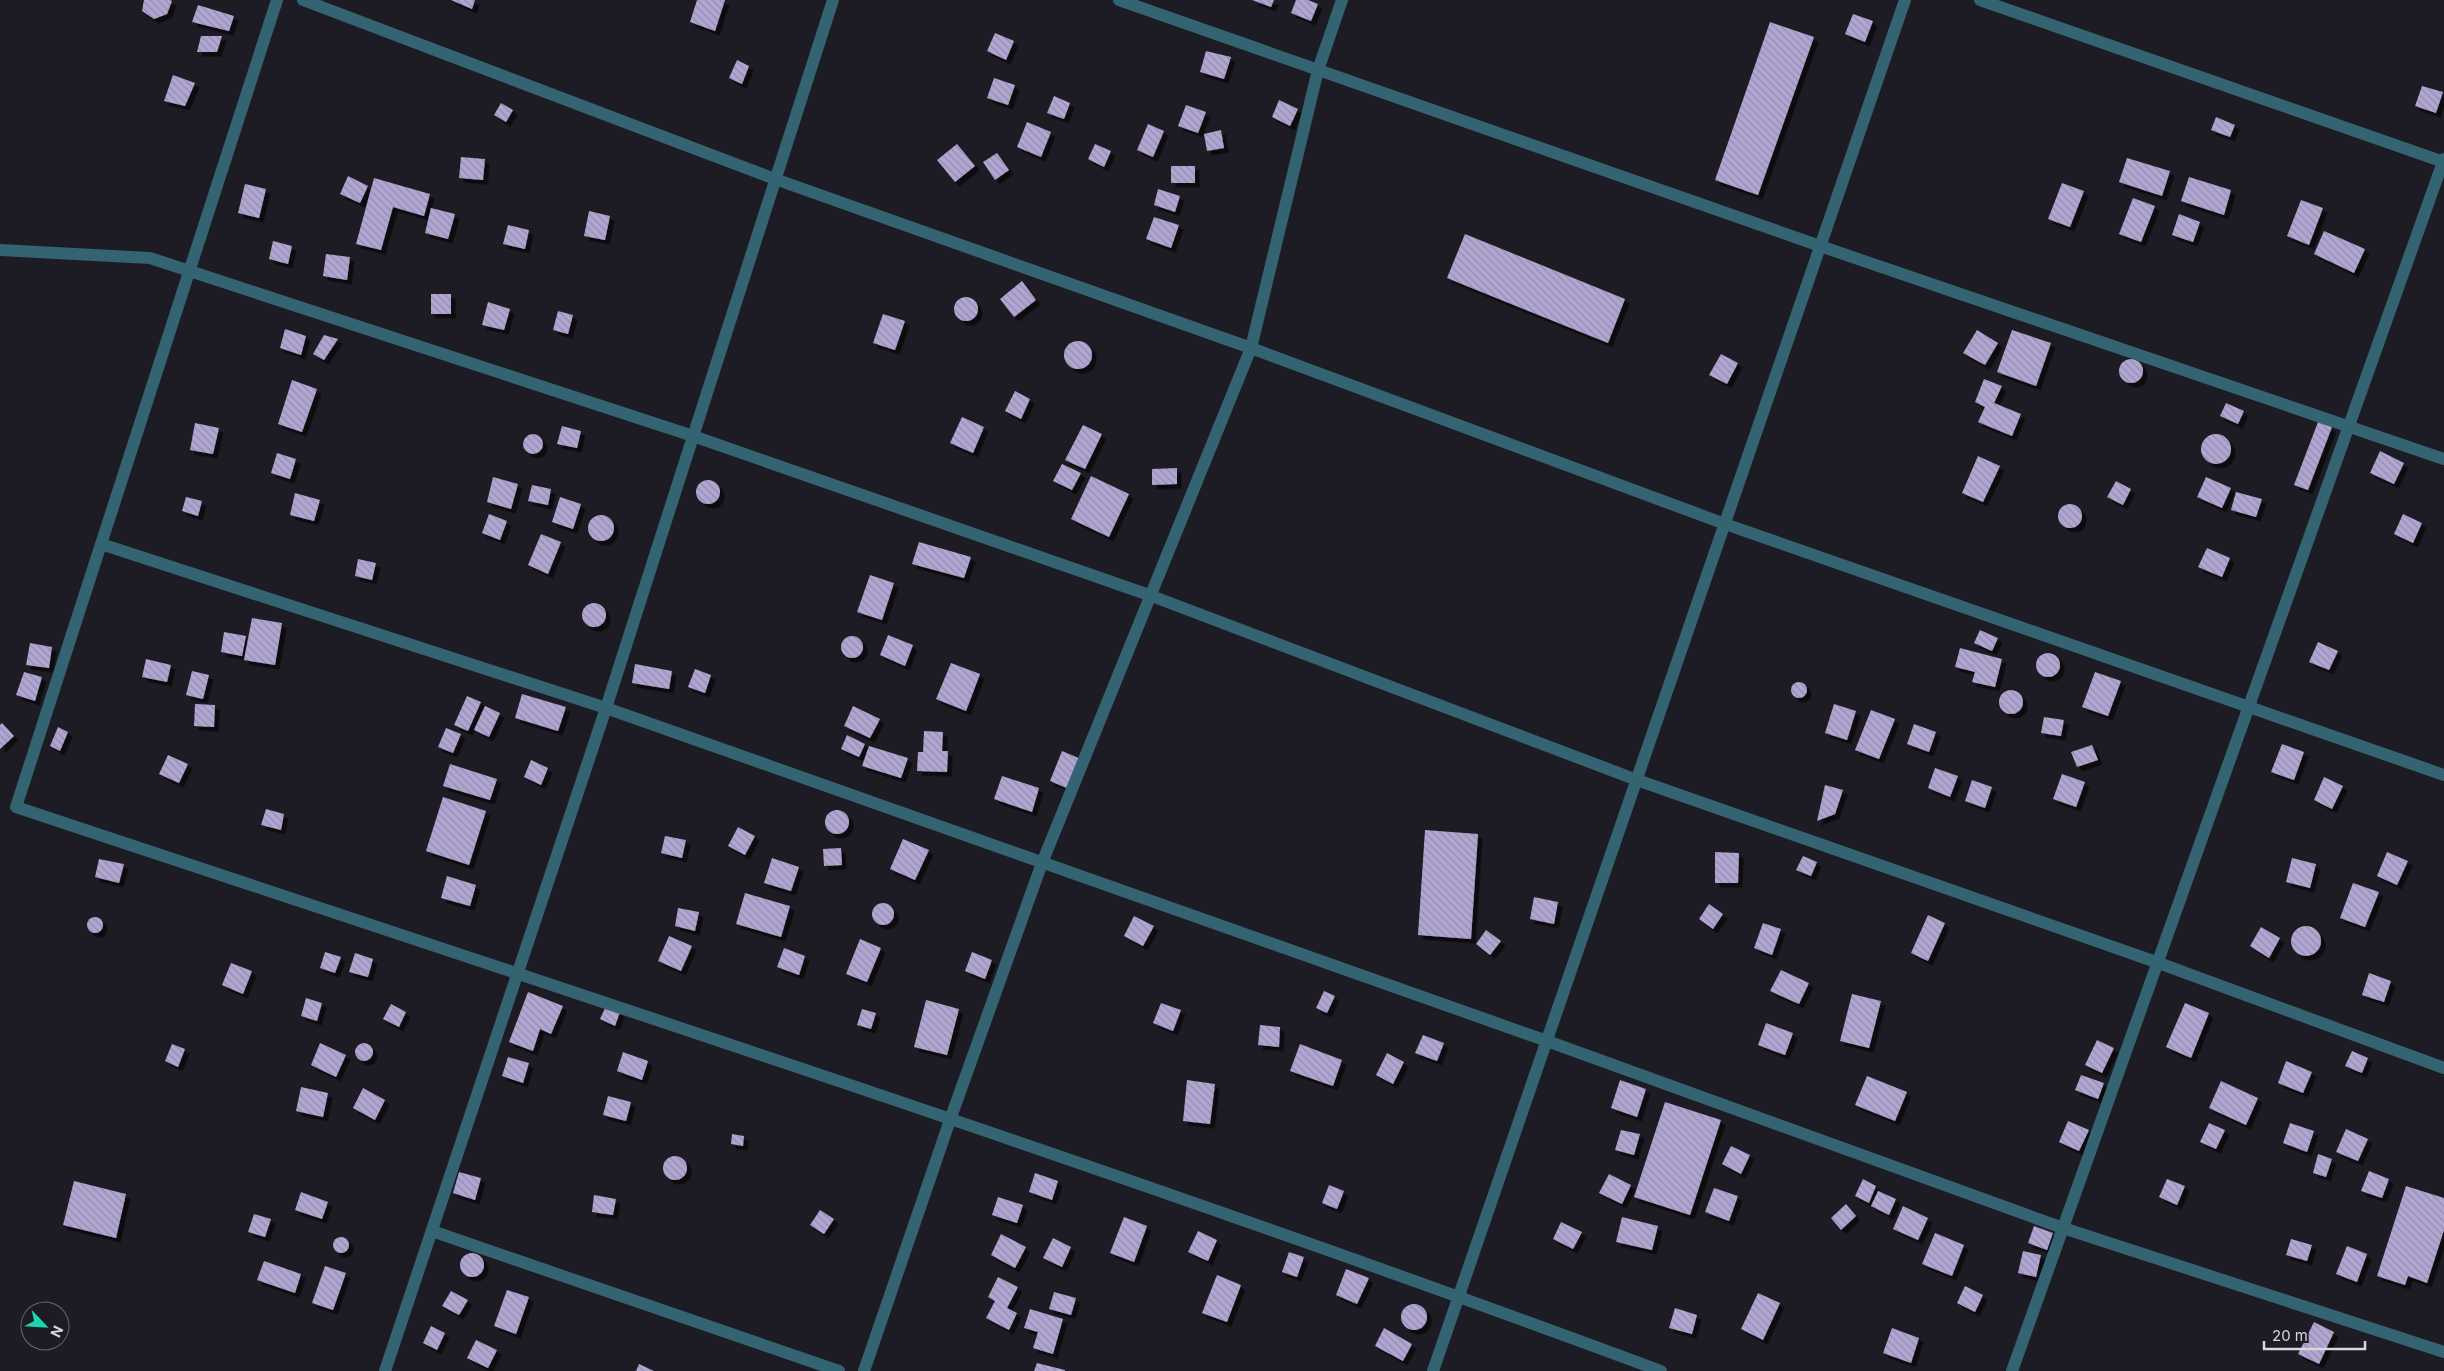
<svg xmlns="http://www.w3.org/2000/svg" width="2444" height="1371" viewBox="0 0 2444 1371" font-family="Inter,sans-serif">
	<style>
		.building { fill: url(#building-back-hatch); filter: url(#shadow) }
		.lines { fill: none; stroke-linecap: round; stroke-linejoin: round }
		.street { stroke: #346372; stroke-width: 12 }
	</style>
	<defs>
		<pattern id="building-back-hatch" width="6" height="6" patternUnits="userSpaceOnUse" patternTransform="scale(1.25)"><rect width="6" height="6" fill="#b1a5d1"/><path d="M-1 5l2 2M0 0l6 6M5-1l2 2" fill="none" stroke="#958cad"/></pattern>
		<filter id="shadow"><feDropShadow dx="4.5" dy="4.5" stdDeviation="0" flood-color="#0009"/></filter>
	</defs>
	<rect width="100%" height="100%" fill="#1d1b23"/>
	<g class="building">
		<polygon points="144,0 170,0 172,1 167,14 154,19 142,11"/>
		<polygon points="451,0 475,0 472,9"/>
		<polygon points="697,0 725,0 715,31 690,22"/>
		<polygon points="1252,0 1274,0 1271,7"/>
		<polygon points="1296,0 1308,0 1318,4 1311,21 1291,13"/>
		<polygon points="198,5 234,16 229,31 192,22"/>
		<polygon points="1853,14 1873,21 1865,42 1845,34"/>
		<polygon points="1770,22 1814,37 1758,195 1715,180"/>
		<polygon points="995,33 1014,41 1006,60 987,51"/>
		<polygon points="201,36 222,36 217,52 197,52"/>
		<polygon points="1206,51 1231,57 1224,79 1200,72"/>
		<polygon points="737,60 749,66 742,84 729,78"/>
		<polygon points="173,75 195,83 185,106 164,101"/>
		<polygon points="994,78 1015,85 1008,105 987,98"/>
		<polygon points="2422,86 2443,92 2436,113 2415,106"/>
		<polygon points="1054,96 1070,103 1064,119 1047,113"/>
		<polygon points="1279,100 1298,109 1290,126 1272,117"/>
		<polygon points="501,103 513,110 506,122 494,115"/>
		<polygon points="1186,105 1206,112 1198,133 1178,126"/>
		<polygon points="2216,117 2235,125 2230,137 2211,130"/>
		<polygon points="1027,122 1051,132 1041,157 1017,147"/>
		<polygon points="1148,124 1164,131 1153,157 1137,150"/>
		<polygon points="1221,130 1224,148 1207,151 1204,134"/>
		<polygon points="957,144 975,166 955,182 937,160"/>
		<polygon points="1095,144 1111,151 1104,167 1088,159"/>
		<polygon points="997,153 1009,170 995,180 983,162"/>
		<polygon points="461,157 485,159 483,180 459,178"/>
		<polygon points="2127,158 2170,171 2162,196 2119,182"/>
		<rect x="1171" y="166" width="24" height="17"/>
		<polygon points="348,176 368,186 360,203 340,194"/>
		<polygon points="2189,177 2231,190 2224,215 2181,201"/>
		<polygon points="374,178 430,194 424,216 393,207 381,250 356,244"/>
		<polygon points="2062,183 2084,191 2070,227 2048,219"/>
		<polygon points="245,184 266,189 259,218 238,213"/>
		<polygon points="1158,189 1180,196 1175,212 1154,205"/>
		<polygon points="2133,198 2155,206 2141,242 2119,234"/>
		<polygon points="2301,200 2323,208 2309,245 2287,236"/>
		<polygon points="431,208 455,214 448,239 425,233"/>
		<polygon points="589,211 610,216 605,240 584,236"/>
		<polygon points="2179,214 2200,222 2193,242 2172,235"/>
		<polygon points="1154,217 1179,225 1171,248 1146,239"/>
		<polygon points="508,225 529,230 525,249 503,244"/>
		<polygon points="2324,231 2365,249 2354,273 2314,254"/>
		<polygon points="1465,234 1625,299 1608,343 1447,278"/>
		<polygon points="273,241 292,246 288,264 269,259"/>
		<polygon points="326,254 350,257 347,280 323,276"/>
		<polygon points="1022,281 1036,300 1014,317 1000,299"/>
		<rect x="431" y="294" width="20" height="20"/>
		<circle cx="966" cy="309" r="12"/>
		<polygon points="488,302 510,309 504,330 482,325"/>
		<polygon points="558,311 573,315 568,334 553,330"/>
		<polygon points="883,314 905,321 895,350 873,343"/>
		<polygon points="285,329 306,336 301,355 280,348"/>
		<polygon points="1977,330 1998,343 1985,365 1963,353"/>
		<polygon points="2012,330 2051,343 2036,386 1997,372"/>
		<polygon points="324,335 338,339 324,360 313,354"/>
		<circle cx="1078" cy="355" r="14"/>
		<polygon points="1721,354 1738,363 1727,384 1709,375"/>
		<circle cx="2131" cy="371" r="12"/>
		<polygon points="1984,379 2002,386 1994,403 2021,414 2012,436 1978,422 1985,407 1975,402"/>
		<polygon points="292,380 317,389 302,432 278,424"/>
		<polygon points="1015,391 1030,399 1021,419 1005,411"/>
		<polygon points="2226,403 2244,411 2238,424 2220,416"/>
		<polygon points="962,417 984,427 973,453 950,443"/>
		<polygon points="2318,422 2332,427 2308,490 2294,485"/>
		<polygon points="195,423 219,428 213,454 190,450"/>
		<polygon points="1083,425 1102,434 1085,469 1065,460"/>
		<polygon points="562,426 581,431 577,448 557,444"/>
		<circle cx="533" cy="444" r="10"/>
		<circle cx="2216" cy="449" r="15"/>
		<polygon points="2380,451 2404,463 2394,484 2370,473"/>
		<polygon points="277,453 296,459 290,479 271,473"/>
		<polygon points="1978,456 2000,466 1983,502 1962,493"/>
		<polygon points="1062,464 1081,473 1072,490 1053,481"/>
		<polygon points="1177,468 1177,484 1152,485 1152,469"/>
		<polygon points="1091,476 1129,494 1109,537 1071,519"/>
		<polygon points="493,477 518,484 511,509 487,502"/>
		<polygon points="2206,477 2231,488 2222,508 2197,497"/>
		<circle cx="708" cy="492" r="12"/>
		<polygon points="2116,481 2131,489 2123,505 2107,497"/>
		<polygon points="532,485 551,489 548,505 528,501"/>
		<polygon points="2236,492 2262,499 2256,517 2231,510"/>
		<polygon points="295,493 320,500 314,521 290,515"/>
		<polygon points="186,497 202,501 198,516 182,511"/>
		<polygon points="560,497 581,504 573,529 552,522"/>
		<circle cx="2070" cy="516" r="12"/>
		<polygon points="489,514 507,521 500,540 482,533"/>
		<polygon points="2403,514 2422,523 2413,543 2394,534"/>
		<circle cx="601" cy="528" r="13"/>
		<polygon points="541,534 561,542 548,574 528,565"/>
		<polygon points="919,542 971,557 964,578 912,564"/>
		<polygon points="2207,548 2230,558 2222,577 2198,567"/>
		<polygon points="358,559 376,563 372,580 355,576"/>
		<polygon points="870,575 894,583 882,620 857,612"/>
		<circle cx="594" cy="615" r="12"/>
		<polygon points="252,618 282,623 275,665 244,660"/>
		<polygon points="1980,630 1998,638 1992,651 1974,643"/>
		<polygon points="224,632 246,636 242,656 221,652"/>
		<polygon points="888,635 913,645 905,666 880,655"/>
		<circle cx="852" cy="647" r="11"/>
		<polygon points="2318,642 2338,651 2329,670 2309,662"/>
		<polygon points="30,643 52,647 49,668 26,665"/>
		<polygon points="1960,648 2002,659 1995,687 1972,682 1975,672 1955,667"/>
		<circle cx="2048" cy="665" r="12"/>
		<polygon points="146,659 171,665 167,682 142,677"/>
		<polygon points="951,663 980,674 966,711 936,699"/>
		<polygon points="635,664 672,671 669,689 632,683"/>
		<polygon points="695,669 711,675 705,693 688,687"/>
		<polygon points="192,671 209,675 203,699 186,695"/>
		<polygon points="24,672 42,677 35,701 16,695"/>
		<polygon points="2095,672 2121,681 2108,716 2082,707"/>
		<circle cx="1799" cy="690" r="8"/>
		<circle cx="2011" cy="702" r="12"/>
		<polygon points="522,694 566,707 558,731 515,718"/>
		<polygon points="467,696 481,702 468,731 454,725"/>
		<polygon points="195,704 215,705 214,727 194,726"/>
		<polygon points="1834,704 1856,711 1847,740 1825,733"/>
		<polygon points="485,706 500,713 489,737 474,730"/>
		<polygon points="853,706 880,719 870,738 844,726"/>
		<polygon points="1871,710 1895,719 1879,759 1855,750"/>
		<polygon points="2044,717 2064,720 2061,736 2041,733"/>
		<polygon points="2,723 14,736 0,749 0,725"/>
		<polygon points="1914,724 1936,732 1929,752 1907,744"/>
		<polygon points="58,727 68,732 60,751 50,746"/>
		<polygon points="446,728 461,734 453,753 438,747"/>
		<polygon points="924,731 943,732 942,751 948,751 947,772 917,771 918,752 923,752"/>
		<polygon points="847,735 865,744 859,757 841,749"/>
		<polygon points="2282,744 2304,752 2294,780 2271,772"/>
		<polygon points="2092,745 2098,760 2077,767 2071,752"/>
		<polygon points="869,746 908,758 901,778 862,766"/>
		<polygon points="1062,751 1081,759 1069,789 1050,781"/>
		<polygon points="168,755 188,764 179,783 159,774"/>
		<polygon points="531,760 548,768 541,785 524,777"/>
		<polygon points="450,764 497,779 490,800 443,786"/>
		<polygon points="1935,768 1958,776 1950,797 1928,788"/>
		<polygon points="2062,774 2085,782 2076,807 2053,799"/>
		<polygon points="1002,776 1039,788 1032,812 994,799"/>
		<polygon points="2324,777 2343,786 2332,809 2314,800"/>
		<polygon points="1972,780 1992,787 1985,808 1965,801"/>
		<polygon points="1825,785 1843,790 1835,814 1817,821"/>
		<polygon points="443,797 486,811 469,865 426,851"/>
		<polygon points="266,809 284,814 281,830 261,825"/>
		<circle cx="837" cy="822" r="12"/>
		<polygon points="738,827 755,836 745,855 728,846"/>
		<polygon points="1425,830 1478,834 1471,939 1418,935"/>
		<polygon points="665,836 686,840 682,858 661,853"/>
		<polygon points="903,839 929,850 915,880 890,869"/>
		<polygon points="841,848 842,865 824,866 823,849"/>
		<polygon points="1715,852 1739,853 1738,883 1715,883"/>
		<polygon points="2387,852 2408,861 2397,885 2377,876"/>
		<polygon points="1803,856 1817,862 1811,876 1796,870"/>
		<polygon points="772,858 799,867 791,891 764,883"/>
		<polygon points="2292,858 2316,864 2310,888 2286,882"/>
		<polygon points="99,859 124,864 119,883 95,877"/>
		<polygon points="447,876 476,885 470,906 441,898"/>
		<polygon points="2353,883 2379,892 2365,927 2340,918"/>
		<polygon points="745,893 790,906 781,937 736,924"/>
		<polygon points="1534,897 1558,902 1554,924 1530,919"/>
		<circle cx="883" cy="914" r="11"/>
		<polygon points="1709,904 1723,914 1713,929 1699,919"/>
		<polygon points="678,908 699,912 695,931 675,926"/>
		<polygon points="1928,915 1945,923 1928,961 1911,953"/>
		<polygon points="1134,916 1154,926 1143,946 1124,936"/>
		<circle cx="95" cy="925" r="8"/>
		<polygon points="1763,923 1781,929 1772,955 1754,948"/>
		<circle cx="2306" cy="941" r="15"/>
		<polygon points="2261,927 2280,938 2269,958 2250,946"/>
		<polygon points="1486,930 1501,941 1490,955 1476,944"/>
		<polygon points="669,936 692,946 681,971 658,961"/>
		<polygon points="860,939 881,948 867,982 846,974"/>
		<polygon points="784,948 805,956 799,975 777,967"/>
		<polygon points="325,952 341,957 335,973 320,968"/>
		<polygon points="972,952 992,960 985,979 965,971"/>
		<polygon points="355,953 373,959 368,977 349,972"/>
		<polygon points="231,963 252,971 243,994 222,985"/>
		<polygon points="1781,970 1809,983 1799,1004 1770,991"/>
		<polygon points="2369,973 2391,981 2384,1002 2362,995"/>
		<polygon points="1324,991 1335,996 1327,1013 1316,1008"/>
		<polygon points="528,992 563,1006 551,1034 540,1029 533,1051 509,1042"/>
		<polygon points="1852,994 1881,1001 1869,1048 1840,1041"/>
		<polygon points="306,998 322,1003 317,1021 301,1016"/>
		<polygon points="926,1000 959,1009 947,1055 914,1047"/>
		<polygon points="1161,1003 1181,1010 1173,1031 1153,1023"/>
		<polygon points="2185,1003 2209,1013 2191,1058 2166,1047"/>
		<polygon points="391,1004 406,1012 399,1027 383,1019"/>
		<polygon points="606,1006 620,1012 615,1026 600,1019"/>
		<polygon points="862,1009 876,1013 871,1029 857,1025"/>
		<polygon points="1766,1023 1793,1033 1785,1055 1758,1045"/>
		<polygon points="1260,1025 1280,1027 1279,1047 1258,1045"/>
		<polygon points="1423,1035 1444,1043 1437,1061 1415,1053"/>
		<polygon points="2097,1040 2114,1048 2102,1073 2085,1065"/>
		<circle cx="364" cy="1052" r="9"/>
		<polygon points="320,1043 346,1055 336,1077 311,1065"/>
		<polygon points="172,1044 185,1049 178,1067 165,1061"/>
		<polygon points="1300,1044 1342,1060 1333,1086 1290,1071"/>
		<polygon points="2352,1051 2368,1058 2362,1073 2345,1066"/>
		<polygon points="623,1052 648,1061 642,1080 617,1071"/>
		<polygon points="1387,1053 1404,1062 1393,1084 1376,1075"/>
		<polygon points="508,1057 529,1063 523,1083 502,1076"/>
		<polygon points="2286,1061 2312,1072 2303,1093 2278,1083"/>
		<polygon points="2081,1075 2104,1083 2098,1099 2075,1090"/>
		<polygon points="1867,1076 1907,1092 1895,1121 1855,1105"/>
		<polygon points="1187,1080 1215,1084 1210,1124 1183,1121"/>
		<polygon points="1620,1080 1646,1089 1637,1117 1611,1108"/>
		<polygon points="2221,1081 2258,1098 2246,1125 2209,1108"/>
		<polygon points="301,1087 328,1093 323,1117 296,1111"/>
		<polygon points="363,1088 385,1100 375,1120 353,1108"/>
		<polygon points="608,1096 631,1102 626,1121 603,1115"/>
		<polygon points="1665,1102 1721,1120 1690,1215 1634,1197"/>
		<polygon points="2068,1121 2089,1130 2079,1151 2059,1142"/>
		<polygon points="2209,1123 2225,1130 2216,1149 2200,1142"/>
		<polygon points="2290,1123 2314,1131 2307,1152 2283,1143"/>
		<polygon points="2346,1129 2368,1139 2358,1161 2336,1152"/>
		<polygon points="1621,1130 1640,1134 1634,1155 1615,1150"/>
		<polygon points="732,1134 744,1136 743,1146 731,1144"/>
		<polygon points="1731,1146 1750,1155 1741,1174 1722,1164"/>
		<polygon points="2318,1154 2332,1159 2326,1177 2313,1173"/>
		<circle cx="675" cy="1168" r="12"/>
		<polygon points="2369,1171 2389,1179 2382,1198 2361,1191"/>
		<polygon points="459,1172 481,1178 475,1200 453,1193"/>
		<polygon points="1035,1173 1058,1181 1052,1200 1029,1192"/>
		<polygon points="1609,1174 1631,1185 1622,1204 1599,1193"/>
		<polygon points="1863,1179 1876,1186 1869,1203 1855,1196"/>
		<polygon points="2167,1179 2185,1186 2177,1205 2159,1197"/>
		<polygon points="74,1181 126,1194 116,1238 63,1225"/>
		<polygon points="1329,1185 1344,1191 1337,1209 1322,1203"/>
		<polygon points="2406,1186 2444,1198 2444,1230 2427,1283 2408,1276 2405,1285 2377,1276"/>
		<polygon points="1714,1188 1738,1196 1729,1221 1705,1212"/>
		<polygon points="1878,1191 1896,1199 1889,1215 1871,1206"/>
		<polygon points="301,1192 328,1202 322,1219 295,1210"/>
		<polygon points="594,1195 616,1199 613,1215 592,1212"/>
		<polygon points="998,1197 1023,1205 1017,1223 992,1215"/>
		<polygon points="1846,1204 1856,1216 1841,1230 1831,1218"/>
		<polygon points="1903,1206 1928,1218 1918,1240 1893,1229"/>
		<polygon points="820,1210 834,1219 824,1234 810,1225"/>
		<polygon points="254,1214 271,1219 265,1237 248,1232"/>
		<polygon points="1124,1217 1147,1226 1134,1262 1110,1253"/>
		<polygon points="1622,1217 1658,1226 1652,1250 1616,1242"/>
		<polygon points="1561,1222 1582,1232 1573,1249 1553,1239"/>
		<polygon points="2034,1226 2053,1233 2047,1250 2028,1243"/>
		<polygon points="1198,1231 1217,1240 1208,1261 1188,1252"/>
		<polygon points="1935,1233 1964,1245 1952,1276 1922,1264"/>
		<polygon points="1001,1234 1026,1247 1015,1268 991,1255"/>
		<circle cx="341" cy="1245" r="8"/>
		<polygon points="1053,1238 1071,1247 1062,1267 1043,1258"/>
		<polygon points="2291,1239 2312,1245 2307,1261 2286,1255"/>
		<polygon points="2347,1246 2367,1254 2357,1282 2336,1274"/>
		<polygon points="2023,1251 2041,1255 2036,1277 2018,1273"/>
		<polygon points="1289,1252 1304,1257 1297,1277 1282,1272"/>
		<circle cx="472" cy="1265" r="12"/>
		<polygon points="264,1261 301,1274 295,1293 257,1280"/>
		<polygon points="325,1266 346,1273 333,1310 312,1303"/>
		<polygon points="1346,1269 1369,1278 1357,1304 1336,1295"/>
		<polygon points="1217,1275 1241,1285 1227,1322 1202,1313"/>
		<polygon points="998,1277 1018,1287 1007,1308 1017,1313 1009,1330 986,1318 995,1301 988,1297"/>
		<polygon points="1965,1286 1983,1295 1975,1312 1957,1303"/>
		<polygon points="507,1290 529,1297 516,1334 494,1326"/>
		<polygon points="451,1291 468,1300 459,1315 442,1306"/>
		<polygon points="1054,1292 1076,1298 1071,1315 1049,1309"/>
		<polygon points="1758,1293 1780,1303 1763,1340 1741,1329"/>
		<circle cx="1414" cy="1317" r="13"/>
		<polygon points="1675,1308 1697,1315 1692,1334 1669,1328"/>
		<polygon points="1030,1309 1063,1319 1053,1354 1033,1348 1038,1332 1024,1328"/>
		<polygon points="2314,1322 2334,1332 2319,1364 2298,1354"/>
		<polygon points="431,1326 445,1333 437,1350 423,1343"/>
		<polygon points="1384,1328 1412,1344 1403,1361 1375,1346"/>
		<polygon points="1892,1328 1919,1338 1911,1363 1883,1353"/>
		<polygon points="476,1340 497,1350 488,1368 467,1358"/>
		<polygon points="1037,1363 1065,1370 1065,1371 1034,1371"/>
		<polygon points="639,1364 654,1371 636,1371"/>
	</g>
	<g class="lines">
		<g class="street">
			<path d="M277,0L16,807C566,990 1118,1169 1661,1371"/>
			<polyline points="303,0 775,179 1251,348 1725,524 2444,775"/>
			<polyline points="1119,0 1820,246 2444,459"/>
			<polyline points="1980,0 2444,162"/>
			<polyline points="0,250 150,258 693,436 1149,595 1637,780 2156,962 2444,1068"/>
			<polyline points="101,544 606,708 1547,1041 2063,1228 2444,1352"/>
			<polyline points="432,1231 839,1371"/>
			<polyline points="385,1371 606,708 833,0"/>
			<polyline points="864,1371 950,1120 1042,863 1251,348 1318,70 1342,0"/>
			<polyline points="1433,1371 1905,0"/>
			<polyline points="2012,1371 2444,159"/>
		</g>
	</g>
	<g transform="translate(45 1326) rotate(115)"><circle r="24" fill="#1d1b23" stroke="#68676d"/>
	<path d="M0-4L9 19L0 12L-9 19Z" fill="#1ad5b2"/>
	<text y="-8" font-size="14" font-weight="bold" text-anchor="middle" fill="#d9d8dd">N</text>
	</g>
	<path d="M2264 1341v8h101v-8" fill="none" stroke="#d9d8dd" stroke-width="2.5"/>
	<text x="2272" y="1341" font-size="15" fill="#d9d8dd" stroke="#1d1b23" stroke-width="4" paint-order="stroke">20 m</text>
</svg>
